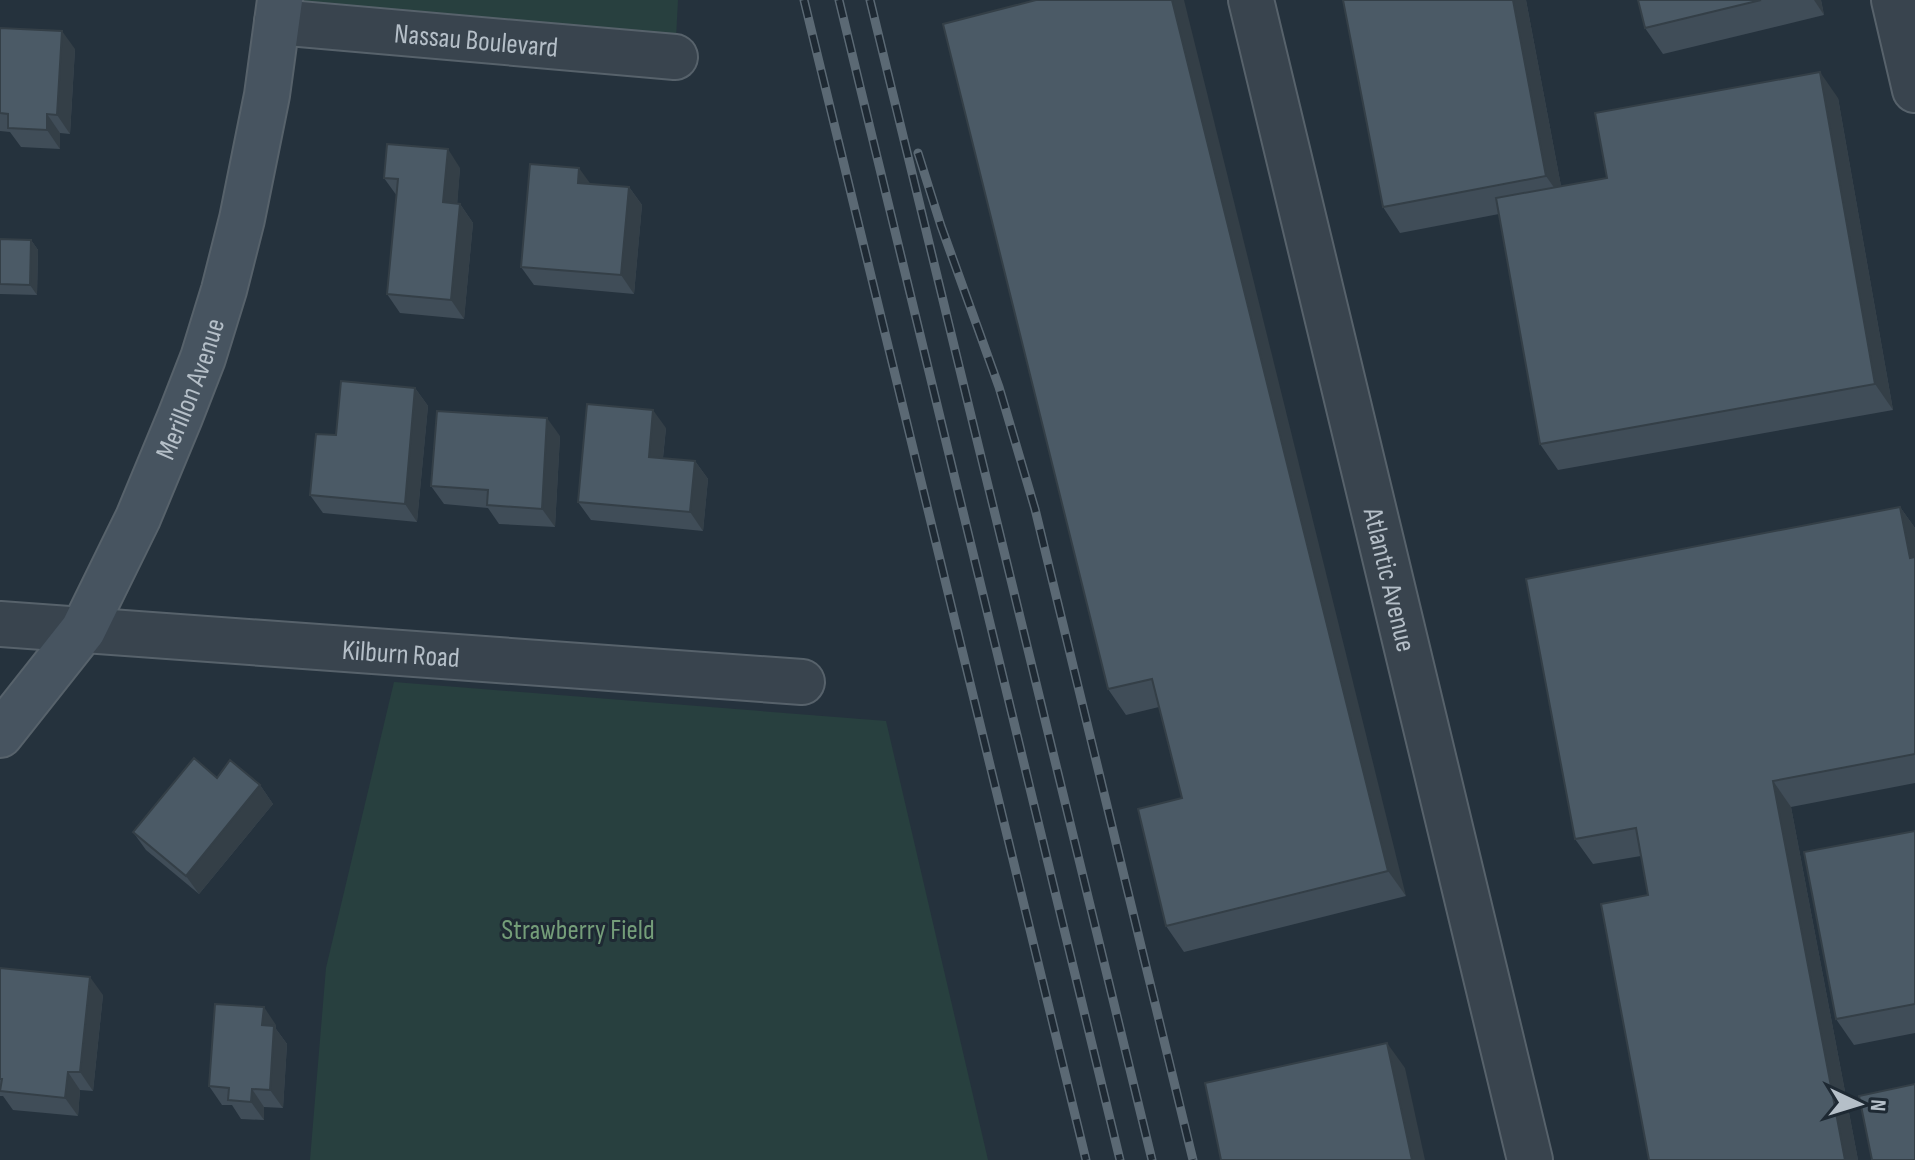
<svg xmlns="http://www.w3.org/2000/svg" width="1915" height="1160" viewBox="0 0 1915 1160" font-family="'Sofia Sans Condensed',sans-serif">
	<style>
		.green { fill: #28403f }
		.lines { fill: none; stroke-linecap: round; stroke-linejoin: round }
		.street-casing { stroke: #57626b; stroke-width: 48 }
		.secondary-casing { stroke: #57626b; stroke-width: 48 }
		.street { stroke: #39444e; stroke-width: 44 }
		.secondary { stroke: #475460; stroke-width: 44 }
		.rail-casing { stroke: #5b6974; stroke-width: 9 }
		.rail { stroke: #1e2933; stroke-width: 6; stroke-dasharray: 18; stroke-linecap: butt }
		.wall { fill: #404d58 }
		.shaded-wall { fill: #343f47 }
		.building { fill: #4b5a66; stroke: #343f47; stroke-width: 2 }
		.labels { text-anchor: middle; stroke-width: 6; stroke-linejoin: round; paint-order: stroke }
		.street-label { font-size: 28px; fill: #b5bfc8; stroke: #1e2933 }
		.park-label { font-size: 28px; fill: #749d79; stroke: #1e2933 }
	</style>
	<rect width="100%" height="100%" fill="#25323d"/>
	<g class="green">
		<polygon points="280,0 678,0 675,57"/>
		<polygon points="394,682 886,721 988,1160 310,1160 326,968"/>
	</g>
	<g class="lines">
		<defs>
			<g id="street">
				<path id="s1" d="M1251,0L1530,1160"/>
				<polyline points="1894,0 1915,90"/>
				<path id="s2" d="M277,22L675,57"/>
				<path id="s3" d="M0,624L802,682"/>
			</g>
			<g id="secondary">
				<path id="s4" d="M0,735L83,630L138,518L180,417L203,358L224,290L242,219L267,95L280,0"/>
			</g>
		</defs>
		<use href="#street" class="street-casing"/>
		<use href="#secondary" class="secondary-casing"/>
		<use href="#street" class="street"/>
		<use href="#secondary" class="secondary"/>
		<defs>
			<g id="rail">
				<polyline points="804,0 1086,1160"/>
				<polyline points="839,0 1120,1160"/>
				<polyline points="870,0 1152,1160"/>
				<polyline points="918,153 941,226 999,387 1035,509 1193,1160"/>
			</g>
		</defs>
		<use href="#rail" class="rail-casing"/>
		<use href="#rail" class="rail"/>
	</g>
	<g class="wall">
		<polygon points="1526,0 1561,186 1607,178 1838,98 1893,410 1558,470 1540,444 1499,214 1400,233 1383,207"/>
		<polygon points="1638,0 1821,0 1824,15 1663,54 1645,28"/>
		<polygon points="943,24 1406,896 1184,952 1166,926 1182,798 1159,707 1126,715 1108,689"/>
		<polygon points="0,28 75,49 70,134 60,133 60,149 21,147 10,132 0,131"/>
		<polygon points="460,168 457,204 460,204 473,223 464,319 400,313 387,294 397,196 384,178"/>
		<polygon points="591,184 629,187 642,205 634,294 534,285 521,267"/>
		<polygon points="0,239 31,240 38,250 37,295 0,294"/>
		<polygon points="415,388 428,406 417,522 323,513 310,495 336,435"/>
		<polygon points="666,428 663,458 695,461 708,479 703,531 591,520 578,502"/>
		<polygon points="560,436 555,527 499,524 488,508 444,504 431,486"/>
		<polygon points="1900,507 1915,528 1915,783 1791,807 1858,1160 1649,1160 1648,895 1641,856 1593,864 1575,839"/>
		<polygon points="260,785 273,804 199,894 146,850 133,832"/>
		<polygon points="1915,831 1915,1033 1854,1045 1836,1019"/>
		<polygon points="0,968 103,995 93,1091 80,1090 78,1116 13,1110 3,1096 0,1096"/>
		<polygon points="276,1025 276,1029 287,1044 283,1108 264,1107 264,1120 241,1119 232,1105 222,1105 209,1086"/>
	</g>
	<g class="shaded-wall">
		<polygon points="1172,0 1184,0 1406,896 1388,871"/>
		<polygon points="1513,0 1526,0 1564,202 1546,176"/>
		<polygon points="1814,0 1821,0 1824,15"/>
		<polygon points="62,31 75,49 70,134 57,115"/>
		<polygon points="1820,72 1838,98 1893,410 1875,384"/>
		<polygon points="47,114 60,133 60,149 47,130"/>
		<polygon points="448,149 460,168 456,221 443,202"/>
		<polygon points="579,168 592,186 578,183"/>
		<polygon points="629,187 642,205 634,294 621,275"/>
		<polygon points="460,204 473,223 464,319 451,300"/>
		<polygon points="31,240 38,250 37,295 30,285"/>
		<polygon points="415,388 428,406 417,522 405,504"/>
		<polygon points="653,410 666,428 661,475 649,457"/>
		<polygon points="547,418 560,436 555,527 542,509"/>
		<polygon points="695,461 708,479 703,531 690,512"/>
		<polygon points="1900,507 1915,528 1915,565 1910,558"/>
		<polygon points="1773,781 1791,807 1858,1160 1845,1160"/>
		<polygon points="260,785 273,804 199,894 186,876"/>
		<polygon points="90,977 103,995 93,1091 80,1072"/>
		<polygon points="264,1007 276,1025 276,1029 287,1044 283,1108 270,1090 262,1025"/>
		<polygon points="1387,1043 1405,1068 1425,1160 1412,1160"/>
		<polygon points="68,1072 80,1090 78,1116 65,1098"/>
		<polygon points="252,1089 264,1107 264,1120 251,1102"/>
	</g>
	<g class="building">
		<polygon points="1036,0 1172,0 1388,871 1166,926 1138,809 1182,798 1152,679 1108,689 943,24"/>
		<polygon points="1343,0 1513,0 1546,176 1383,207"/>
		<polygon points="1638,0 1761,0 1645,28"/>
		<polygon points="0,28 62,31 57,115 47,114 47,130 8,128 8,114 0,113"/>
		<polygon points="1820,72 1875,384 1540,444 1496,198 1607,178 1595,113"/>
		<polygon points="387,144 448,149 443,202 460,204 451,300 387,294 398,179 384,178"/>
		<polygon points="530,164 579,168 578,183 629,187 621,275 521,267"/>
		<polygon points="0,239 31,240 30,285 0,284"/>
		<polygon points="341,381 415,388 405,504 310,495 316,434 336,435"/>
		<polygon points="587,404 653,410 649,457 695,461 690,512 578,502"/>
		<polygon points="437,411 547,418 542,509 487,505 488,490 431,486"/>
		<polygon points="1900,507 1910,558 1915,557 1915,754 1773,781 1845,1160 1649,1160 1601,904 1648,895 1636,828 1575,839 1526,579"/>
		<polygon points="194,758 217,778 230,760 260,785 186,876 133,832"/>
		<polygon points="1915,831 1915,1004 1836,1019 1804,852"/>
		<polygon points="0,968 90,977 80,1072 68,1072 65,1098 0,1091 2,1079 0,1079"/>
		<polygon points="215,1004 264,1007 262,1025 274,1026 270,1090 252,1089 251,1102 228,1100 229,1088 209,1086"/>
		<polygon points="1387,1043 1412,1160 1221,1160 1205,1083"/>
		<polygon points="1915,1084 1915,1160 1872,1160 1859,1096"/>
	</g>
	<g class="labels">
		<g class="street-label">
			<text dy="10" stroke="none"><textPath href="#s2" startOffset="200">Nassau Boulevard</textPath></text>
			<text dy="10" stroke="none"><textPath href="#s4" startOffset="398">Merillon Avenue</textPath></text>
			<text dy="10" stroke="none"><textPath href="#s1" startOffset="596">Atlantic Avenue</textPath></text>
			<text dy="10" stroke="none"><textPath href="#s3" startOffset="402">Kilburn Road</textPath></text>
		</g>
		<g class="park-label">
			<text x="578" y="939">Strawberry Field</text>
		</g>
	</g>
	<g transform="translate(1859 1104) rotate(94)" stroke="#1e2933" stroke-width="6" paint-order="stroke">
	<path d="M0-6L14 30L0 20L-14 30Z" fill="#b5bfc8"/>
	<text y="-12" font-size="22" font-weight="bold" text-anchor="middle" fill="#b5bfc8">N</text>
	</g>
</svg>
